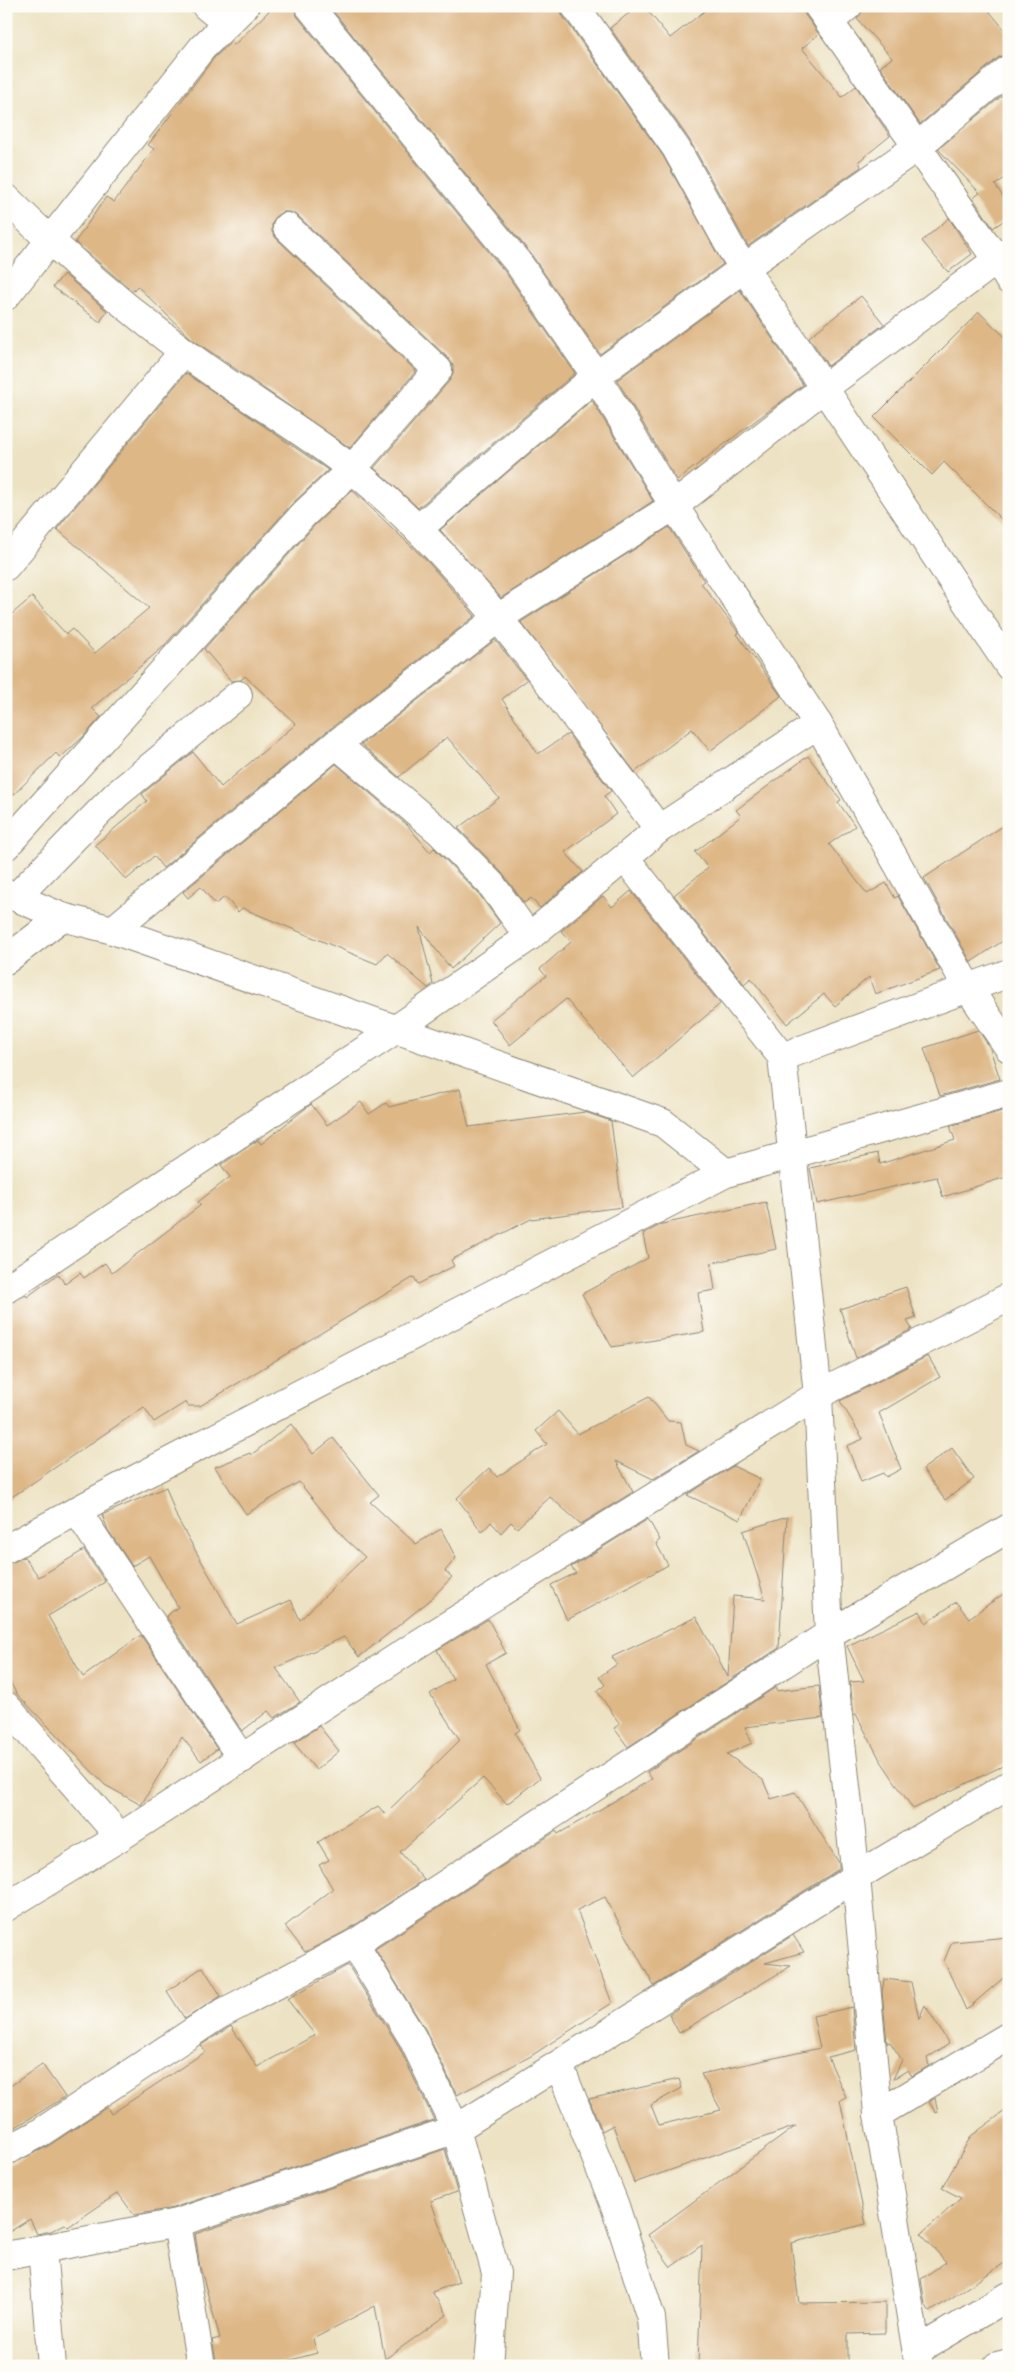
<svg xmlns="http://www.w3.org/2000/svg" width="1015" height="2372" viewBox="0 0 1015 2372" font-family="Mali,sans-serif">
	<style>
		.building { fill: #deb787 }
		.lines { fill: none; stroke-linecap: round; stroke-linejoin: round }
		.minor-casing { stroke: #8c8677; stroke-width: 30 }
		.minor { stroke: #fff; stroke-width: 28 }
	</style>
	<rect width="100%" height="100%" fill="#fdfcf7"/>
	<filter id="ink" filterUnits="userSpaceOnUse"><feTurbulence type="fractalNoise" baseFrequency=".02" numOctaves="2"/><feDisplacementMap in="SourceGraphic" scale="10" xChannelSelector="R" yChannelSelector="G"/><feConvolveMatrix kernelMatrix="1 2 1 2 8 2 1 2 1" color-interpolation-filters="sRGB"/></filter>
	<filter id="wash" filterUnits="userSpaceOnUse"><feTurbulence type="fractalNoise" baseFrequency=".0096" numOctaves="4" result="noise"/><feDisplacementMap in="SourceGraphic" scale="20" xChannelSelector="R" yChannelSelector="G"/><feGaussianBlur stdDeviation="1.12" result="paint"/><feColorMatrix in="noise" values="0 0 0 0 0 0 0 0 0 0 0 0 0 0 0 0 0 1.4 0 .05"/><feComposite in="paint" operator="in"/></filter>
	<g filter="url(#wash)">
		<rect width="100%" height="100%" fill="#ede2c3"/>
		<g id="blocks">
			<g class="building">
				<polygon points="274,6 294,6 297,16 506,273 575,373 418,508 374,468 450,380 453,373 453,365 449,359 298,216 290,212 282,212 276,216 272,224 272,232 276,238 416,371 350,448 192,339 137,286 134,291 124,284 75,242 106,197 114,202 154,149 148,145 214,58 231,42 234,45"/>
				<polygon points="329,6 560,6 562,15 663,156 723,264 600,354 531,254"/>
				<polygon points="638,6 644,6 670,38 711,6 803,6 805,15 819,34 802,48 842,97 856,86 890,136 859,161 861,167 748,246 689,139 610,28"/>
				<polygon points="863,6 985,6 1009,35 1009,54 999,57 920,124 880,67 892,58 857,19 862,12"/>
				<polygon points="1009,90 1009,175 995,185 1009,205 1009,217 993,228 973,198 980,193 938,149"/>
				<polygon points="949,218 972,254 948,272 922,241"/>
				<polygon points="64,274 107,311 100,322 53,287"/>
				<polygon points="740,290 803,385 677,480 617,380"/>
				<polygon points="861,296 884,324 828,366 809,337"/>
				<polygon points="979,312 1009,341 1009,527 944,462 932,475 874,417"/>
				<polygon points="186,373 328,470 292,504 163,647 92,708 101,717 84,736 60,758 56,753 6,802 6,619 32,597 66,634 72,629 95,653 149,608 57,529"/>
				<polygon points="592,400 653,501 501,598 440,530"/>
				<polygon points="352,490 428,562 475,616 326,732 163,868 154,856 126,880 95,845 147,801 142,794 193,752 221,787 296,724 245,676 241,680 231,681 204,649 315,525"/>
				<polygon points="669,527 704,581 701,583 739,633 737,634 781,696 710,751 692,729 635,772 521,622"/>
				<polygon points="495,640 527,680 502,699 538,754 568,734 611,791 604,796 616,814 565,852 583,872 540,908 531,898 524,903 502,873 458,828 499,798 447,737 399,777 361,744"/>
				<polygon points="808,756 841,800 838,802 855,826 829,844 867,894 886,883 895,898 898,896 940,970 875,994 869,977 835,1006 824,994 787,1024 751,978 744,984 674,895 708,868 695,852 741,816 736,810"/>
				<polygon points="336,764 407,825 430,852 434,848 479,894 500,923 451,969 419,927 433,984 428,988 387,953 377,964 242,908 238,912 225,897 215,904 201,887 188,898 183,892"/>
				<polygon points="1009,822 1009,937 971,962 924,878"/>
				<polygon points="631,891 720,1004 633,1078 566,999 510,1045 491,1020 546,976 540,969 571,942 561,931 603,896 612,907"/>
				<polygon points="978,1030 989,1046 1000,1079 940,1096 924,1048"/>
				<polygon points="460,1089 469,1127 585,1112 611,1121 622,1207 531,1219 451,1260 454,1266 418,1284 414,1277 200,1406 188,1406 186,1402 154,1422 144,1407 6,1501 6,1305 26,1295 27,1297 58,1274 65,1284 80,1273 84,1278 105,1263 112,1273 201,1205 198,1202 230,1177 221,1165 258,1140 261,1144 311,1104 327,1125 361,1102 369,1114 386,1103 389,1107"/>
				<polygon points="1009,1109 1009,1176 943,1197 937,1177 817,1204 810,1168 878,1153 880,1164 955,1140 950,1126"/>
				<polygon points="766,1202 776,1249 711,1263 715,1290 698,1293 704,1332 612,1347 582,1294 648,1258 643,1234 662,1224"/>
				<polygon points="906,1287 916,1318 907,1321 912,1329 856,1358 840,1309"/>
				<polygon points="928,1356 940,1377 879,1413 901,1469 886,1477 883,1473 861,1482 847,1446 863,1439 840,1401"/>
				<polygon points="649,1397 668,1421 681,1422 686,1445 699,1451 653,1479 616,1461 633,1492 581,1524 550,1497 517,1528 511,1522 501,1533 491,1522 482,1532 457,1498 489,1468 497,1477 547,1444 536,1431 558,1411 578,1434"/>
				<polygon points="291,1424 313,1454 333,1438 379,1495 370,1502 416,1544 441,1529 456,1558 445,1571 452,1577 429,1601 359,1657 344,1637 276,1668 300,1702 274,1718 268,1711 242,1731 166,1616 178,1607 149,1556 132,1566 108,1530 102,1515 166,1487 177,1518 237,1624 291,1600 300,1620 365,1557 345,1539 299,1482 246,1514 215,1467 250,1453 251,1455"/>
				<polygon points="952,1448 974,1479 945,1500 923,1469"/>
				<polygon points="733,1466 760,1479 740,1520 687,1495"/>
				<polygon points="787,1517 779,1648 628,1747 614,1728 620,1724 597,1691 605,1685 599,1677 617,1664 612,1657 696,1617 728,1677 733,1596 765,1599 743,1531"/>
				<polygon points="648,1519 660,1540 656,1543 668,1565 567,1620 551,1585 576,1573 571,1567"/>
				<polygon points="84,1550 105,1582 48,1616 83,1677 141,1635 217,1749 201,1761 182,1737 141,1805 105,1785 17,1694 6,1676 6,1565 24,1557 39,1577"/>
				<polygon points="1009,1590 1009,1763 913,1809 879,1758 856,1714 854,1715 850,1682 864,1681 847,1646 920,1611 926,1623 956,1602 969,1618"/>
				<polygon points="488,1619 506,1653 486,1664 520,1730 515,1733 540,1778 507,1804 483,1778 400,1852 424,1880 346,1931 305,1952 285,1926 333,1889 319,1865 329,1860 318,1842 378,1806 385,1814 460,1740 430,1694 453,1679 437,1650"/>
				<polygon points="819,1686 823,1718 745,1727 752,1743 727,1754 763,1780 771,1799 795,1792 839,1863 839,1869 654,1986 605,1897 577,1910 612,2003 531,2056 457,2095 425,2029 375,1949 556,1831 558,1834 652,1779 647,1772 776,1687 776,1691"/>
				<polygon points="319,1726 339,1751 316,1770 294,1743"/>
				<polygon points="793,1935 804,1952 765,1963 791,1966 679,2033 669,2014"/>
				<polygon points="1009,1937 1009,1973 966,2010 944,1961 952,1942"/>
				<polygon points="348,1965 398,2045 434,2120 173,2208 134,2215 118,2193 68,2227 65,2224 51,2231 37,2234 30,2219 6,2234 6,2166 45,2148 107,2107 111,2114 205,2052 201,2045 231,2026 257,2067 315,2035 287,1999"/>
				<polygon points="203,1967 221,1996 185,2019 167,1991"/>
				<polygon points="884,1979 911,1982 919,2019 925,2005 949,2044 927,2058 929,2066 912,2076 908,2070 893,2079 902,2060 890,2042 887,2043 882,1992"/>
				<polygon points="852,2007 856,2050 828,2057 846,2097 840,2100 866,2224 791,2243 799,2303 885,2302 885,2333 848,2334 848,2366 698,2366 702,2245 671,2267 648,2235 796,2126 634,2183 613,2125 602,2131 589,2099 679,2079 682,2088 651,2105 659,2125 721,2110 701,2074 820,2048 813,2016"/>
				<polygon points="42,2064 65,2097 6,2133 6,2089"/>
				<polygon points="935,2098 938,2112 936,2113 929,2102"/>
				<polygon points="1009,2108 1009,2260 930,2312 925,2304 921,2279 946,2262 921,2234 961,2198 942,2188 971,2136"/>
				<polygon points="445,2149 457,2192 431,2201 459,2282 432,2292 447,2315 385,2359 375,2306 313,2339 317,2353 269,2366 217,2366 212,2340 220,2338 200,2267 195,2234"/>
			</g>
		</g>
	</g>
	<g filter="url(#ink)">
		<use href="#blocks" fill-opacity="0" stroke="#8c8677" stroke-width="1"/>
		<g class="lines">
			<defs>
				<g id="minor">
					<polyline points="206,6 227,23"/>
					<polyline points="309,6 519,264 596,376 674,506 818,724 968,988 1009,1048"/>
					<polyline points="575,6 676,148 732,250 1009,666"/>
					<polyline points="818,6 997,260 1009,280"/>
					<polyline points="829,22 848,6"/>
					<path d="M6,198C61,253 121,304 183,351C237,393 300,427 353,470C475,570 564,705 659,829"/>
					<polyline points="6,296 202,48 245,6"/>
					<polyline points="418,529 596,376 744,268 917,147 1009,69"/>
					<polyline points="6,566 183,352"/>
					<polyline points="336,744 439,831 491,884 529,937"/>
					<polyline points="6,846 304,514 352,469 438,370 287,227"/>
					<polyline points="625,858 782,1057 818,1395 829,1634 856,1877 878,2114 919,2366"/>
					<polyline points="6,893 62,917 113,930 663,1123 726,1173"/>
					<polyline points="16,897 116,795 238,695"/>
					<polyline points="113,930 336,744 498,618 674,506 824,388 1009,251"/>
					<polyline points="6,960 62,917"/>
					<polyline points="782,1057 1009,973"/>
					<polyline points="6,1289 395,1030 529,937 659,829 818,724"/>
					<polyline points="77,1511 242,1759"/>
					<polyline points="6,1549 128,1483 726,1173 1009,1093"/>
					<polyline points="6,1706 120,1837"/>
					<polyline points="6,1907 120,1837 421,1642 818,1395 1009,1297"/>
					<polyline points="354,1944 412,2037 456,2129 496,2273 489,2366"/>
					<polyline points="559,2065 615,2206 651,2318 655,2366"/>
					<polyline points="878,2114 1009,2036"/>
					<polyline points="6,2151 38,2134 217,2016 354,1944 829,1634 1009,1528"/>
					<polyline points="177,2223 201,2366"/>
					<polyline points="42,2249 52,2366"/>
					<polyline points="6,2256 177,2223 456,2129 856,1877 1009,1785"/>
					<polyline points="918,2350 1009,2296"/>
					<polyline points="997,2366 1009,2363"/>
				</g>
			</defs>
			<use href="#minor" class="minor-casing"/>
			<use href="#minor" class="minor"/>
		</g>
	</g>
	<rect width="1015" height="2372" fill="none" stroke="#fdfcf7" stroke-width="25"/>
</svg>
